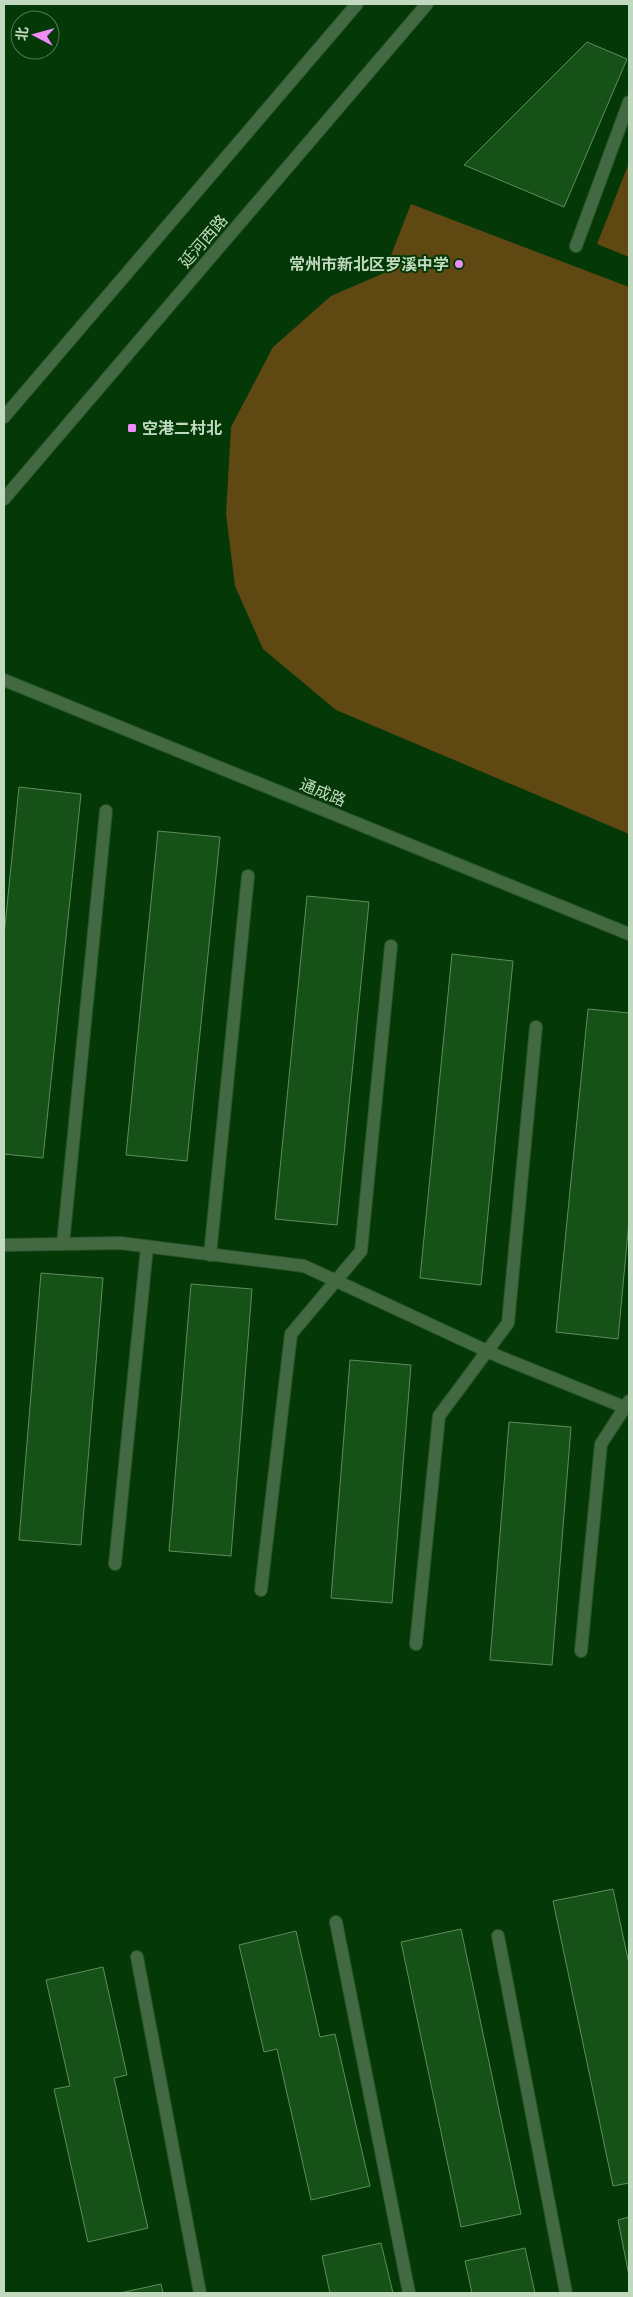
<svg xmlns="http://www.w3.org/2000/svg" width="633" height="2297" viewBox="0 0 633 2297" font-family="'Work Sans','Noto Sans SC',sans-serif">
	<style>
		.green { fill: #604812 }
		.building { fill: #165118; stroke: #5d8e5c }
		.lines { fill: none; stroke-linecap: round; stroke-linejoin: round }
		.service-casing { stroke: #265528; stroke-width: 14 }
		.minor-casing { stroke: #265528; stroke-width: 14 }
		.tertiary-casing { stroke: #265528; stroke-width: 14 }
		.service { stroke: #436942; stroke-width: 12 }
		.minor { stroke: #436942; stroke-width: 12 }
		.tertiary { stroke: #436942; stroke-width: 12 }
		.poi-dot { fill: #ee8cf8; stroke: #043807; stroke-width: 2 }
		.labels { text-anchor: middle; stroke-width: 4; stroke-linejoin: round; paint-order: stroke }
		.street-label { font-size: 16px; fill: #c1dabf; stroke: #043807 }
		.poi-label { font-size: 16px; font-weight: bold; fill: #c1dabf; stroke: #043807; text-anchor: end }
	</style>
	<rect width="100%" height="100%" fill="#043807"/>
	<g class="green">
		<polygon points="629,163 629,257 597,244"/>
		<polygon points="411,204 629,287 629,834 336,710 263,649 235,586 226,514 231,427 273,347 331,296 384,273"/>
	</g>
	<g class="building">
		<polygon points="587,42 627,59 564,207 464,165"/>
		<polygon points="19,787 81,794 43,1158 4,1154 4,936"/>
		<polygon points="158,831 220,837 187,1161 126,1155"/>
		<polygon points="307,896 369,902 337,1225 275,1219"/>
		<polygon points="452,954 513,961 481,1285 420,1278"/>
		<polygon points="588,1009 629,1013 629,1221 618,1339 556,1332"/>
		<polygon points="41,1273 103,1278 81,1545 19,1540"/>
		<polygon points="191,1284 252,1289 231,1556 169,1551"/>
		<polygon points="350,1360 411,1365 392,1603 331,1598"/>
		<polygon points="509,1422 571,1427 552,1665 490,1660"/>
		<polygon points="613,1889 629,1964 629,2183 613,2186 553,1901"/>
		<polygon points="461,1929 521,2214 461,2227 401,1942"/>
		<polygon points="296,1931 320,2037 335,2034 370,2186 311,2200 277,2049 264,2052 239,1945"/>
		<polygon points="103,1967 127,2075 114,2078 148,2228 88,2242 54,2089 70,2086 46,1980"/>
		<polygon points="629,2217 629,2276 618,2220"/>
		<polygon points="381,2243 393,2293 330,2293 322,2256"/>
		<polygon points="525,2248 535,2293 472,2293 465,2261"/>
		<polygon points="161,2284 163,2293 120,2293"/>
	</g>
	<g class="lines">
		<defs>
			<g id="service">
				<polyline points="576,246 629,102"/>
				<polyline points="63,1244 106,811"/>
				<polyline points="4,1245 120,1243 304,1266 500,1357 629,1409"/>
				<polyline points="210,1255 248,876"/>
				<polyline points="115,1564 147,1247"/>
				<polyline points="261,1590 291,1334 361,1251 391,946"/>
				<polyline points="416,1644 439,1416 508,1323 536,1027"/>
				<polyline points="581,1651 601,1444 629,1401"/>
				<polyline points="336,1922 409,2293"/>
				<polyline points="498,1936 566,2293"/>
				<polyline points="137,1957 200,2293"/>
			</g>
			<polyline id="minor" points="4,680 629,934"/>
			<g id="tertiary">
				<polyline points="4,417 357,4"/>
				<polyline points="4,499 427,4"/>
			</g>
		</defs>
		<use href="#service" class="service-casing"/>
		<use href="#minor" class="minor-casing"/>
		<use href="#tertiary" class="tertiary-casing"/>
		<use href="#service" class="service"/>
		<use href="#minor" class="minor"/>
		<use href="#tertiary" class="tertiary"/>
	</g>
	<g class="poi-dot">
		<circle cx="459" cy="264" r="5"/>
		<rect x="127" y="423" width="10" height="10" rx="2.5"/>
	</g>
	<g class="labels">
		<g class="street-label">
			<text transform="translate(203 241) rotate(-49)" y="6">延河西路</text>
			<text transform="translate(323 792) rotate(22)" y="6">通成路</text>
		</g>
		<g class="poi-label">
			<text x="449" y="270">常州市新北区罗溪中学</text>
			<text x="142" y="434" text-anchor="start">空港二村北</text>
		</g>
	</g>
	<rect width="633" height="2297" fill="none" stroke="#c1dabf" stroke-width="10"/>
	<g transform="translate(35 35) rotate(276)"><circle r="24" fill="#043807" stroke="#507951"/>
	<path d="M0-4L9 19L0 12L-9 19Z" fill="#ee8cf8"/>
	<text y="-8" font-size="14" font-weight="bold" text-anchor="middle" fill="#c1dabf">北</text>
	</g>
</svg>
